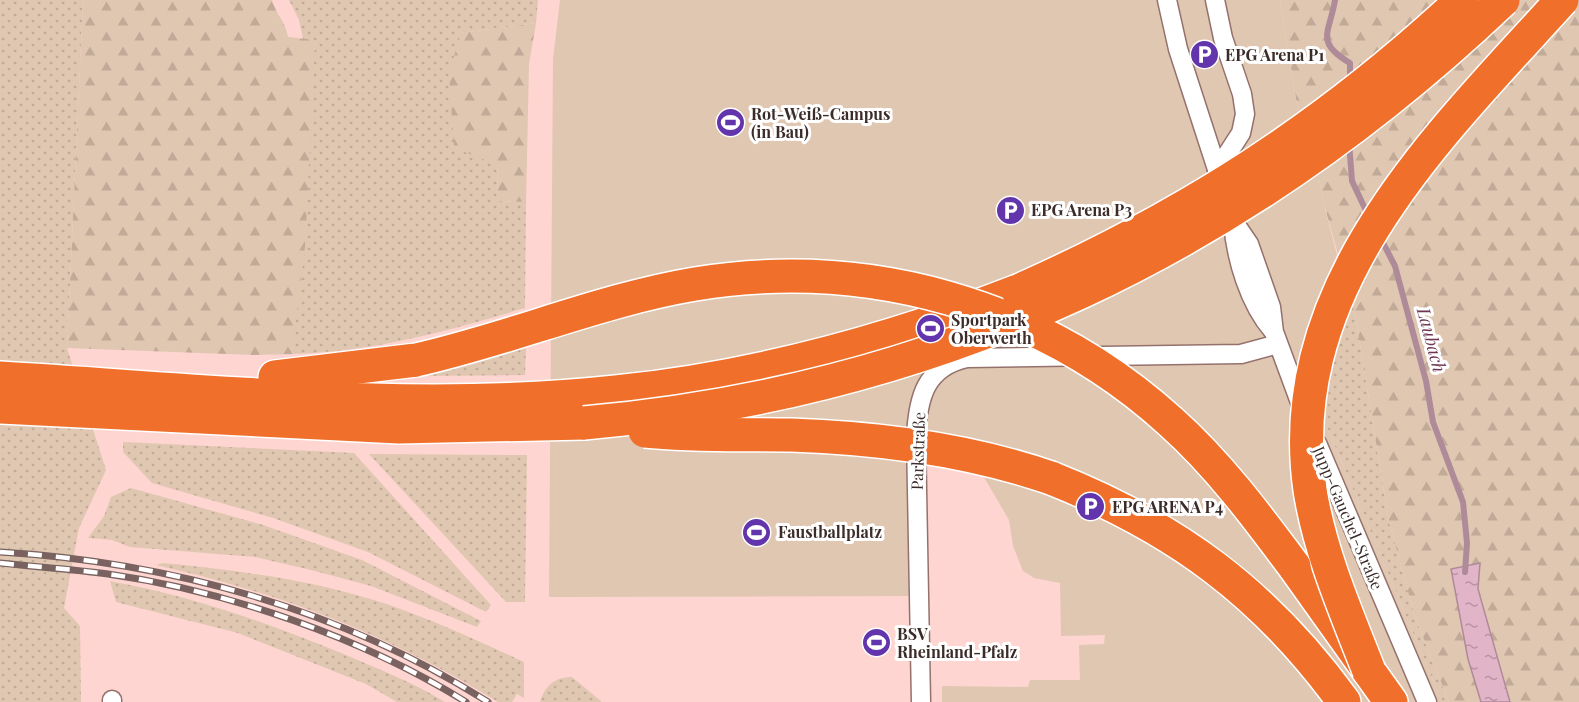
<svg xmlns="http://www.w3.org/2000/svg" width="1579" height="702" viewBox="0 0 1579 702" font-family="'Playfair Display',serif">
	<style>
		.grass { fill: url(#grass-dots) }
		.forest { fill: url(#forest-firs) }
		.garden { fill: #e0c7b1 }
		.water { fill: url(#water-ripples); stroke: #af8b99; stroke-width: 1.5 }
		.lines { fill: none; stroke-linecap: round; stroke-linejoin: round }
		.stream { stroke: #af8b99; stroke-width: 6 }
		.street-casing { stroke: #95716c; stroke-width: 21 }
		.highway-casing { stroke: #fff; stroke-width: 36 }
		.street { stroke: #fff; stroke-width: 18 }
		.highway { stroke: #f06f2a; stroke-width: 33 }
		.rail-casing { stroke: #79625f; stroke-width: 7 }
		.rail { stroke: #fff; stroke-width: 4.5; stroke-dasharray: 14; stroke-linecap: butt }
		.highway-bridge-casing { stroke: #fff; stroke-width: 36; stroke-linecap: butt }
		.highway-bridge { stroke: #f06f2a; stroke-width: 33 }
		.labels { text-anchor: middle; stroke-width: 6; stroke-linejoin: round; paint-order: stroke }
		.poi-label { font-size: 16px; font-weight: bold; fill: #3b2c2a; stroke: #fff; text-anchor: start }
		.street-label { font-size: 16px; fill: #3b2c2a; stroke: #fff }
		.water-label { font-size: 18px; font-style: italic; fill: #6e3552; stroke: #fff }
	</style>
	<defs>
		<pattern id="grass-dots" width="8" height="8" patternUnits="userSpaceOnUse" patternTransform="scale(1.5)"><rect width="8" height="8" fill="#e0c7b1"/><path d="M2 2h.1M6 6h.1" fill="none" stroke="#c1ab98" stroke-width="1.8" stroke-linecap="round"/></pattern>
		<pattern id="forest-firs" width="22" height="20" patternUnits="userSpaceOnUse" patternTransform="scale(1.5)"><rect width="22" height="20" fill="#e0c7b1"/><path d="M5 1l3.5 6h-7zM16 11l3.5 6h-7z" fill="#c1ab98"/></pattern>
		<pattern id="water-ripples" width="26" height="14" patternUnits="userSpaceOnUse" patternTransform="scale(1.5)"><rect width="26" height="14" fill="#e1b4c8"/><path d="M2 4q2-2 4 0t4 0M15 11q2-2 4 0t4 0" fill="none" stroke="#b893a3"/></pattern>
	</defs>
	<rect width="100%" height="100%" fill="#fed5d0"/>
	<g class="grass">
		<polygon points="0,0 83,0 67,348 106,470 79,528 64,608 80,626 81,702 0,702"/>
		<path d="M289,0H538L536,23L461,33L498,165L497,201L526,202L525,308C448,331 372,352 292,354L315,40L303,39L299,20Z"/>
		<polygon points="1350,297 1355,314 1389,522 1415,617 1449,702 1442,702 1321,413 1323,392"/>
		<polygon points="526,348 525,375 420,376"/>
		<polygon points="123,442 354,453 491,605 486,612 368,552 273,518 152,483 123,452"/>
		<polygon points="369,454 527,455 525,602 506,602"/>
		<polygon points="131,488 263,525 362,560 481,621 477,627 371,586 311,570 255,557 130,547 112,540 88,538 104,516 111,497"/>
		<path d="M163,563C245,571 328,582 406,611C446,626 485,644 524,662V698L517,694L512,702H498C387,634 283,594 156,565Z"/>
		<path d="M110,581C191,596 266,622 341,653C376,668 413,682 445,702H397L366,684L238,633L116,602Z"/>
		<path d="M572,677L602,702H540C545,686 554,677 572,677Z"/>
	</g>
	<g class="forest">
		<path d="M83,0H272C276,14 286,23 288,37L315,40L305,247L292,354L254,355L67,348Z"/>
		<polygon points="1280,0 1579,0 1579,702 1510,702 1478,589 1480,563 1451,570 1468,659 1481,702 1449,702 1415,617 1389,522 1355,314 1323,201 1318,172 1297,105"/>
		<polygon points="536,23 529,64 526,202 497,201 498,165 454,148 449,73 461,33"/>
	</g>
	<polygon class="garden" points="560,0 1280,0 1297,105 1318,172 1323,201 1337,255 1316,303 1301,355 1321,413 1442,702 942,702 942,686 1028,687 1030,680 1080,680 1079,645 1104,644 1105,635 1061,636 1060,583 1034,578 1023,571 1013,546 1009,520 981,472 909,458 910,596 549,597 553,59"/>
	<polygon class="water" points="1480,563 1478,589 1510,702 1481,702 1468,659 1451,569"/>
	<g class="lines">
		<g class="stream">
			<path d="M1335,0C1330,32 1314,42 1350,63V80"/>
			<polyline points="1349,142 1352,181 1369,217"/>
			<polyline points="1381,239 1395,266 1426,381 1433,422 1463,502 1467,543 1465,572"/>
		</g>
		<defs>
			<g id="street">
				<polyline points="1167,0 1178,49 1224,191"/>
				<polyline points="1215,0 1223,38 1242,94 1245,114 1241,133 1217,170"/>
				<polyline points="1232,219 1249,244 1271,307 1274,332 1304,413"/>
				<path d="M1233,223C1236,259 1249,303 1273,331"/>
				<polyline points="1317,443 1427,702"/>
				<polyline points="112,702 112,700"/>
				<path d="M921,702L916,436C918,398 925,367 967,358L1241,354L1278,344"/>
			</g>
			<g id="highway">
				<polyline points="275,377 416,360"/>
				<path d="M0,378C204,390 412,414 616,392C754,378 889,341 1018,291"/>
				<polyline points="0,407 399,427 584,423"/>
				<path d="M1051,478C1175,527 1265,593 1344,702"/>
				<polyline points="1294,566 1391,702"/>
			</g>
		</defs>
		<use href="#street" class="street-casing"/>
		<use href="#highway" class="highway-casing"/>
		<use href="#street" class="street"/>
		<use href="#highway" class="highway"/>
		<defs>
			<g id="rail">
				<path d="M0,552C171,562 343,610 488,702"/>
				<path d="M0,563C36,567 72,569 108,574C228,591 363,638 466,702"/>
			</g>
		</defs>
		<use href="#rail" class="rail-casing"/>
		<use href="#rail" class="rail"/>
		<defs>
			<g id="highway-bridge">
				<path d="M1018,291C1187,216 1326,127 1462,0"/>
				<path d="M416,360C510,339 600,300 695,284C867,256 1041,304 1171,422C1218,464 1256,515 1294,566"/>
				<path d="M584,423C943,391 1243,247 1503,0"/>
				<path d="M645,431C694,436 742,434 791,435C880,438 967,449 1051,478"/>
				<path d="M1369,671C1346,612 1320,553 1310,490C1281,286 1438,137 1562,0"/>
			</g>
		</defs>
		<use href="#highway-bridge" class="highway-bridge-casing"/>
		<use href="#highway-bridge" class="highway-bridge"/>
	</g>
	<defs>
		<symbol id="parking-disc" viewBox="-11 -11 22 22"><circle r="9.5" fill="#6335ad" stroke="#fff"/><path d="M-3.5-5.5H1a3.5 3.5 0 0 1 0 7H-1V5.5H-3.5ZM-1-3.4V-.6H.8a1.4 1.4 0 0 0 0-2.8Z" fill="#fff"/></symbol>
		<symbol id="stadium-disc" viewBox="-11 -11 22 22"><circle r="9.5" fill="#6335ad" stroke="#fff"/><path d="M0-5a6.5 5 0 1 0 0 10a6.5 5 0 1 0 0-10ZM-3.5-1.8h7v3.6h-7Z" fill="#fff"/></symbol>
	</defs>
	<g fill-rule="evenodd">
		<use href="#parking-disc" x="1188" y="38" width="33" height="33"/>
		<use href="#stadium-disc" x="714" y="106" width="33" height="33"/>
		<use href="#parking-disc" x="994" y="194" width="33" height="33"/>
		<use href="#stadium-disc" x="914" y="312" width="33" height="33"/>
		<use href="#parking-disc" x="1074" y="490" width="33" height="33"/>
		<use href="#stadium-disc" x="740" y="516" width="33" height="33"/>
		<use href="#stadium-disc" x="860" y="626" width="33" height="33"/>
	</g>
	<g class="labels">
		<g class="poi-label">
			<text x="1225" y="61">EPG Arena P1</text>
			<text x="751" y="120">Rot-Weiß-Campus<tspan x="751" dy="18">(in Bau)</tspan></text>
			<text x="1031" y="216">EPG Arena P3</text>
			<text x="951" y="326">Sportpark<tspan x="951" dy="18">Oberwerth</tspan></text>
			<text x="1112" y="513">EPG ARENA P4</text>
			<text x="778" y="538">Faustballplatz</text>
			<text x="897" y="640">BSV<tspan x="897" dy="18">Rheinland-Pfalz</tspan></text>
		</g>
		<g class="street-label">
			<text transform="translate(918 451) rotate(-88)" y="6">Parkstraße</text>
			<text transform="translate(1348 518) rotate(67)" y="6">Jupp-Gauchel-Straße</text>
		</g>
		<g class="water-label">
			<text transform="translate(1431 340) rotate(75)" y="6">Laubach</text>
		</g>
	</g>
</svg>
